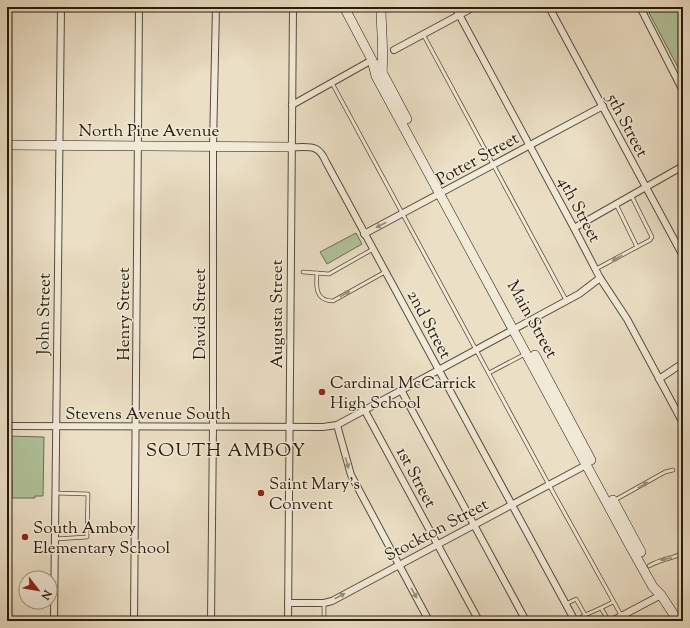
<svg xmlns="http://www.w3.org/2000/svg" width="690" height="628" viewBox="0 0 690 628" font-family="'Sorts Mill Goudy',serif">
	<style>
		.green { fill: #b1c39a; stroke: #6c6f53 }
		.lines { fill: none; stroke-linecap: round; stroke-linejoin: round }
		.lane-casing { stroke: #574c3a; stroke-width: 4.5 }
		.street-casing { stroke: #574c3a; stroke-width: 8 }
		.secondary-casing { stroke: #261b0c; stroke-width: 10 }
		.lane { stroke: #f2ead9; stroke-width: 3 }
		.street { stroke: #f2ead9; stroke-width: 6 }
		.secondary { stroke: #f2ead9; stroke-width: 9 }
		.oneway { fill: #968d7d }
		.poi-dot { fill: #8f2418; stroke: #f2ead9; stroke-width: 1.5 }
		.labels { text-anchor: middle; stroke-width: 3; stroke-linejoin: round; paint-order: stroke }
		.street-label { font-size: 17px; fill: #261b0c; stroke: #f2ead9 }
		.poi-label { font-size: 17px; fill: #261b0c; stroke: #f2ead9; text-anchor: start }
		.quarter-label { font-size: 19px; letter-spacing: 1px; fill: #261b0c; stroke: #f2ead9 }
	</style>
	<rect width="100%" height="100%" fill="#ebdfc5"/>
	<filter id="stains"><feTurbulence type="fractalNoise" baseFrequency=".005" numOctaves="4"/><feColorMatrix values="0 0 0 0 .2 0 0 0 0 .09 0 0 0 0 .02 0 0 0 .5 -.17"/></filter>
	<radialGradient id="worn" r=".72"><stop offset=".6" stop-color="#630" stop-opacity="0"/><stop offset="1" stop-color="#630" stop-opacity=".3"/></radialGradient>
	<g class="green">
		<polygon points="646,7 683,7 683,77"/>
		<polygon points="356,233 362,244 327,264 320,252"/>
		<polygon points="7,436 44,437 43,496 35,496 35,498 12,498 12,479 8,479 7,478"/>
	</g>
	<g class="lines">
		<defs>
			<g id="lane">
				<polyline points="423,34 566,300"/>
				<polyline points="332,83 549,485 621,615"/>
				<polyline points="616,204 637,247"/>
				<polyline points="596,269 650,240 652,237 631,195"/>
				<polyline points="303,272 329,274 373,249"/>
				<path d="M317,273C316,286 315,301 333,301L385,272"/>
				<polyline points="489,373 525,354"/>
				<polyline points="55,493 88,494 87,537 55,539"/>
				<polyline points="615,500 665,472 673,470"/>
				<path d="M649,566C660,559 672,559 683,553"/>
				<polyline points="324,603 324,621"/>
				<polyline points="566,604 576,599 585,615 601,608 609,621"/>
				<polyline points="601,608 613,602"/>
				<polyline points="575,621 585,615"/>
			</g>
			<g id="street">
				<polyline points="455,7 574,228 600,278 627,319 683,423"/>
				<polyline points="549,7 683,256"/>
				<polyline points="640,7 683,91"/>
				<polyline points="394,50 474,7"/>
				<polyline points="292,105 372,60"/>
				<path d="M291,147C310,148 318,143 326,162L575,621"/>
				<polyline points="574,228 683,166"/>
				<polyline points="364,234 603,106"/>
				<polyline points="659,379 683,363"/>
				<polyline points="401,390 526,621"/>
				<polyline points="364,409 479,621"/>
				<polyline points="337,425 351,475 429,621"/>
				<polyline points="7,426 323,427 337,425 579,294 600,278"/>
				<polyline points="288,603 324,603 332,601 588,464"/>
				<polyline points="54,621 61,7"/>
				<polyline points="134,621 139,7"/>
				<polyline points="211,621 213,426 213,146 216,7"/>
				<polyline points="288,621 293,7"/>
				<polyline points="612,621 661,595"/>
			</g>
			<g id="secondary">
				<polyline points="344,7 372,60 376,76 629,544 653,587 661,595 678,621"/>
				<path d="M381,7C381,28 384,52 382,72"/>
				<polyline points="375,64 382,72 407,119"/>
				<polyline points="7,145 291,147"/>
				<polyline points="535,355 591,460"/>
				<polyline points="613,500 641,552"/>
			</g>
		</defs>
		<use href="#lane" class="lane-casing"/>
		<use href="#street" class="street-casing"/>
		<use href="#secondary" class="secondary-casing"/>
		<use href="#lane" class="lane"/>
		<use href="#street" class="street"/>
		<use href="#secondary" class="secondary"/>
	</g>
	<defs><path id="oneway-solid" d="M-6-.8H1V-3.2L6.5 0L1 3.2V.8H-6Z"/></defs>
	<g class="oneway">
		<use href="#oneway-solid" transform="translate(381 225) rotate(153)"/>
		<use href="#oneway-solid" transform="translate(617 258) rotate(151)"/>
		<use href="#oneway-solid" transform="translate(345 294) rotate(-29)"/>
		<use href="#oneway-solid" transform="translate(347 463) rotate(74)"/>
		<use href="#oneway-solid" transform="translate(643 485) rotate(-29)"/>
		<use href="#oneway-solid" transform="translate(666 559) rotate(168)"/>
		<use href="#oneway-solid" transform="translate(414 593) rotate(61)"/>
		<use href="#oneway-solid" transform="translate(340 596) rotate(-28)"/>
	</g>
	<g class="poi-dot">
		<circle cx="322" cy="392" r="4"/>
		<circle cx="261" cy="493" r="4"/>
		<circle cx="25" cy="537" r="4"/>
	</g>
	<g class="labels">
		<g class="street-label">
			<text transform="translate(628 125) rotate(62)" y="6">5th Street</text>
			<text x="149" y="136">North Pine Avenue</text>
			<text transform="translate(477 158) rotate(-29)" y="6">Potter Street</text>
			<text transform="translate(580 209) rotate(62)" y="6">4th Street</text>
			<text transform="translate(43 314) rotate(-89)" y="6">John Street</text>
			<text transform="translate(123 314) rotate(-90)" y="6">Henry Street</text>
			<text transform="translate(199 314) rotate(-90)" y="6">David Street</text>
			<text transform="translate(276 314) rotate(-90)" y="6">Augusta Street</text>
			<text transform="translate(533 319) rotate(61)" y="6">Main Street</text>
			<text transform="translate(430 324) rotate(62)" y="6">2nd Street</text>
			<text x="148" y="419">Stevens Avenue South</text>
			<text transform="translate(417 477) rotate(62)" y="6">1st Street</text>
			<text transform="translate(436 529) rotate(-28)" y="6">Stockton Street</text>
		</g>
		<g class="poi-label">
			<text x="330" y="388">Cardinal McCarrick<tspan x="330" dy="20">High School</tspan></text>
			<text x="269" y="489">Saint Mary's<tspan x="269" dy="20">Convent</tspan></text>
			<text x="33" y="533">South Amboy<tspan x="33" dy="20">Elementary School</tspan></text>
		</g>
		<g class="quarter-label">
			<text x="226" y="456">SOUTH AMBOY</text>
		</g>
	</g>
	<rect width="690" height="628" fill="none" stroke="#ebdfc5" stroke-width="24"/>
	<rect x="8" y="8" width="674" height="612" fill="none" stroke="#261b0c" stroke-width="2"/>
	<rect x="12" y="12" width="666" height="604" fill="none" stroke="#261b0c"/>
	<g transform="translate(38 590) rotate(121)"><circle r="19" fill="#f2ead9" stroke="#a09787"/>
	<path d="M0-3L7 15L0 10L-7 15Z" fill="#8f2418"/>
	<text y="-6" font-size="11" font-weight="bold" text-anchor="middle" fill="#261b0c">N</text>
	</g>
	<rect width="100%" height="100%" filter="url(#stains)"/>
	<rect width="100%" height="100%" fill="url(#worn)"/>
</svg>
